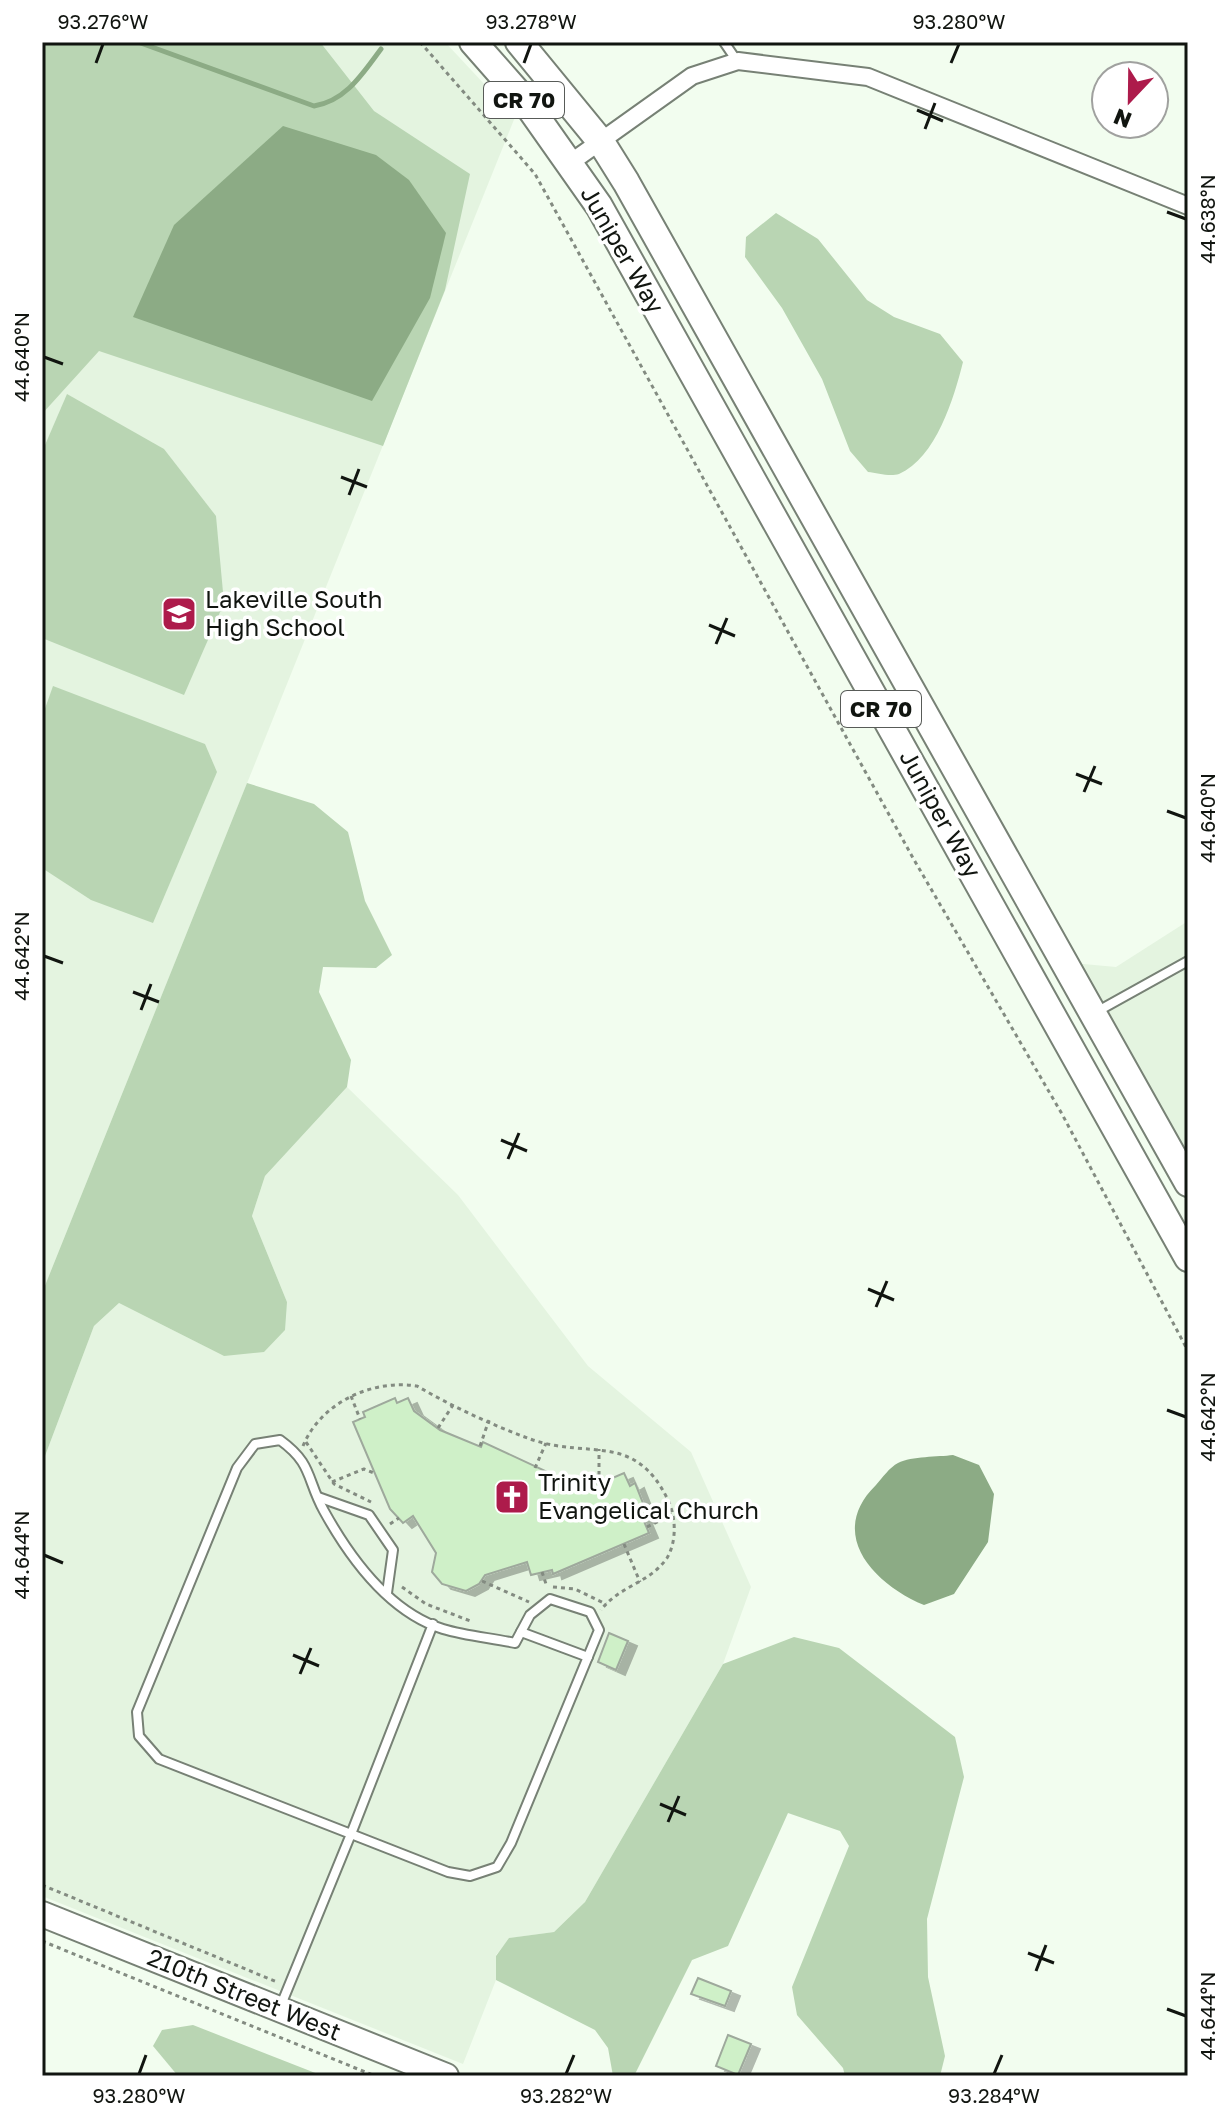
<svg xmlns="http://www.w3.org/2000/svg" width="1230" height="2118" viewBox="0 0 1230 2118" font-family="'Golos Text',sans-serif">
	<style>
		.built { fill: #e4f4e0 }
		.green { fill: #b9d5b3 }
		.water { fill: #8cab85 }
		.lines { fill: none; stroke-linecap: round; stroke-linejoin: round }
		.stream { stroke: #8cab85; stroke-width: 5 }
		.building { fill: #cff0c8; stroke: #9ea99c; stroke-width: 2; filter: url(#shadow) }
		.lane-casing { stroke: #778175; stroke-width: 12 }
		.street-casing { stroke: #778175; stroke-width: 20 }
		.secondary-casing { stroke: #778175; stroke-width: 28 }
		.primary-casing { stroke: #778175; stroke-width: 30 }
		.path { stroke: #838b81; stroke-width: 3; stroke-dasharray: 4 4; stroke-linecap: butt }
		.lane { stroke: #fff; stroke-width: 8 }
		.street { stroke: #fff; stroke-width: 16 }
		.secondary { stroke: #fff; stroke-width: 24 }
		.primary { stroke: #fff; stroke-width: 26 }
		.ticks { fill: none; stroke: #111510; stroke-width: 3 }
		.labels { text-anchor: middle; stroke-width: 7; stroke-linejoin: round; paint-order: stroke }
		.shield { fill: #fff; stroke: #585b58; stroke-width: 2 }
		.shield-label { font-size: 22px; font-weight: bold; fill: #111510 }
		.street-label { font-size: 24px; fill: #111510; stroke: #fff }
		.poi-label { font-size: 24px; fill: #111510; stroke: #fff; text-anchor: start }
		.neatline { fill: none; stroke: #111510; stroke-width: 3 }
		.ticks-label { font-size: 20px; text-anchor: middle; fill: #111510 }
	</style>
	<defs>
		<filter id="shadow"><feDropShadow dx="9" dy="5" stdDeviation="0" flood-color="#0004"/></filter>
	</defs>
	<rect width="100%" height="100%" fill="#f2fdef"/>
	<g class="built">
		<polygon points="42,42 445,42 515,117 42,1293"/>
		<polygon points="1188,921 1188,1177 1062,962 1116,967"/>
		<polygon points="347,1087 458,1195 588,1366 691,1452 751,1587 723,1664 585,1902 554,1932 510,1938 496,1955 496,1980 463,2064 42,1896 42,1464 94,1326 119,1303 224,1356 287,1302 252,1216 265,1176"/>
	</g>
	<g class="green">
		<polygon points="42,42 320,42 374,111 470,174 445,290 383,446 99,351 42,414"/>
		<path d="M776,213L818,239L867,300L894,317L940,334L963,362C954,398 936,458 899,474C890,477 877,473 868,472L850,451L822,379L782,308L745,257L746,237Z"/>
		<polygon points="67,394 164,449 216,516 224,603 184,695 42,638 42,452"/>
		<polygon points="53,686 205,744 217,772 153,923 91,900 42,868 42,717"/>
		<polygon points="247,783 314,804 348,832 365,901 392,955 376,968 323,967 319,992 351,1060 347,1087 265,1176 252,1216 287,1302 285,1330 264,1352 224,1356 119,1303 94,1326 42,1464 42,1293"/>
		<polygon points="794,1637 839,1648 955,1737 964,1777 927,1919 928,1977 945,2056 940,2076 845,2076 843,2068 797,2015 792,1987 849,1846 840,1831 788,1813 728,1946 692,1960 634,2076 613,2076 608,2048 595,2030 496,1980 496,1956 509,1938 554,1932 585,1902 723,1664"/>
		<polygon points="193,2025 323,2076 178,2076 153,2046 162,2030"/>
	</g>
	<g class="water">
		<polygon points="283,126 376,155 409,180 446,233 430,298 372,401 133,317 174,225"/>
		<path d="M953,1455L979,1465L994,1494L988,1542L954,1594L924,1605C874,1584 826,1534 876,1485C882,1478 890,1467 898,1463C912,1456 938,1457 953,1455Z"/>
	</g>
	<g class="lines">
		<path class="stream" d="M138,42L314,106C346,101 363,73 381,49"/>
	</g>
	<g class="building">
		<polygon points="395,1398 397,1403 408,1398 414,1411 440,1430 481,1447 483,1442 573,1484 601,1483 624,1473 630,1486 635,1483 648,1516 643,1519 649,1533 553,1574 552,1570 531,1575 527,1562 485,1575 479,1584 466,1591 442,1584 432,1572 436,1553 413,1516 403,1523 390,1509 353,1422 365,1417 363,1412"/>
		<polygon points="609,1633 628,1641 616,1670 598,1662"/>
		<polygon points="698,1978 731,1991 725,2006 691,1994"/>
		<polygon points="728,2035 751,2044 738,2075 716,2066"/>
	</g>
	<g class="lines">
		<defs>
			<g id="lane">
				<polyline points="724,42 737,61"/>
				<polyline points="1098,1011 1188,961"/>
				<polyline points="318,1497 369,1515 393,1550 387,1593"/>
				<polyline points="521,1632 588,1657"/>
				<path d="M281,2005L351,1834L159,1759L139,1736L137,1712L237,1468L255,1444L280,1440C313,1464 306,1478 324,1511C350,1558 389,1612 443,1629C466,1636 492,1638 515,1643L530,1615L550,1599L590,1612L599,1630L511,1843L497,1867L470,1876L448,1872L351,1834L433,1624"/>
			</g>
			<polyline id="street" points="570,163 692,76 738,61 868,77 1188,206"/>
			<polyline id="secondary" points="42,1914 446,2076"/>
			<g id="primary">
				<polyline points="473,42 525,101 599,206 1188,1258"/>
				<polyline points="519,42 601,142 626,182 1188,1183"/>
			</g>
		</defs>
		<use href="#lane" class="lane-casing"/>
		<use href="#street" class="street-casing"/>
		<use href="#secondary" class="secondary-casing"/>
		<use href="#primary" class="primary-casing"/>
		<g class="path">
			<polyline points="420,42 535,174 913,858 1062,1114 1188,1351"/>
			<polyline points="351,1396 360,1419"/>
			<polyline points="438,1428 453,1405"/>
			<polyline points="306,1442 334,1484 371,1502"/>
			<path d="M303,1446C321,1402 373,1379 417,1386C453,1407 494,1426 533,1440C591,1459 635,1432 668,1500C676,1517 677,1541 667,1558C650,1583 619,1586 601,1610"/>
			<polyline points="480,1446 489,1420"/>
			<polyline points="535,1468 546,1443"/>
			<polyline points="332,1482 364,1469 374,1473"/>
			<polyline points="599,1483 599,1449"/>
			<polyline points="390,1524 399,1518"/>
			<polyline points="647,1527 673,1514"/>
			<polyline points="624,1544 640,1582"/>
			<polyline points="542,1572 547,1587"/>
			<polyline points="482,1581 529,1602"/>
			<polyline points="402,1587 426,1604 473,1622"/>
			<polyline points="553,1587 575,1589 606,1604"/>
			<polyline points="42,1885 277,1982"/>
			<polyline points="42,1941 375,2076"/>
		</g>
		<use href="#lane" class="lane"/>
		<use href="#street" class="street"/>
		<use href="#secondary" class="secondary"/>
		<use href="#primary" class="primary"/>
	</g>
	<path class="ticks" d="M96,63L103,44M524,63L531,44M951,63L959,44M917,110L943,121M925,129L935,103M1167,212L1186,219M44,357L63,364M341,477L367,487M349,495L359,469M709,625L735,636M716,644L727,618M1076,774L1102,784M1084,792L1095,766M1167,811L1186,818M44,956L63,963M133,992L159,1002M141,1010L151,984M501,1140L527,1151M508,1159L519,1133M868,1289L894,1300M876,1307L887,1281M1167,1410L1186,1417M44,1555L63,1563M293,1655L319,1666M300,1674L311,1648M660,1804L686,1815M668,1822L679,1796M1028,1953L1054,1963M1036,1971L1046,1945M1167,2009L1186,2016M139,2074L146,2055M566,2074L574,2055M994,2074L1002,2055"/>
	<defs>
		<symbol id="school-square" viewBox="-11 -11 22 22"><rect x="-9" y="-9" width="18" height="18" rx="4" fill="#ad1b4b" stroke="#fff"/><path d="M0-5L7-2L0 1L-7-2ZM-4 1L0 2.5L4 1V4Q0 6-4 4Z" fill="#fff"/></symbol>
		<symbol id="church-square" viewBox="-11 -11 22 22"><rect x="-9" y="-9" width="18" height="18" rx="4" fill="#ad1b4b" stroke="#fff"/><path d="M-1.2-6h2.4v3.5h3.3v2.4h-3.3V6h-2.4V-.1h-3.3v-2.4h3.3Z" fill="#fff"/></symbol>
	</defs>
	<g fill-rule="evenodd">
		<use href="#school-square" x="159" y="594" width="40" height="40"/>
		<use href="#church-square" x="492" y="1477" width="40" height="40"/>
	</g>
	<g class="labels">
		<g class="shield">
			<rect x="484" y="82" width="80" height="36" rx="6"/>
			<rect x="841" y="691" width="80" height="36" rx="6"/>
		</g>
		<g class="shield-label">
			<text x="524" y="108">CR 70</text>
			<text x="881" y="717">CR 70</text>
		</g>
		<g class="street-label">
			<text transform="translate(622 250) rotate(60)" y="8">Juniper Way</text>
			<text transform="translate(940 814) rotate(61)" y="8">Juniper Way</text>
			<text transform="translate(244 1995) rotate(22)" y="8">210th Street West</text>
		</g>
		<g class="poi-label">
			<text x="205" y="608">Lakeville South<tspan x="205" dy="28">High School</tspan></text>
			<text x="538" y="1491">Trinity<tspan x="538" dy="28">Evangelical Church</tspan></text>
		</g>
	</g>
	<rect width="1230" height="2118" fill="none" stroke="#ffffff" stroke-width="88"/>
	<g transform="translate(1130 100) rotate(202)"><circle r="38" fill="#ffffff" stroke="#a0a19f" stroke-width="2"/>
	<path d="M0-6L14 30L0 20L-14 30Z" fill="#ad1b4b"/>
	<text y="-12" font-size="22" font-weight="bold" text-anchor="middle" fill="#111510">N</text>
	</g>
	<rect x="44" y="44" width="1142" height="2030" class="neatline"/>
	<g class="ticks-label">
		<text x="103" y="29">93.276°W</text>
		<text x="531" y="29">93.278°W</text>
		<text x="959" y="29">93.280°W</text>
		<text transform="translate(1208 219) rotate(-90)" y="7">44.638°N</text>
		<text transform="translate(22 357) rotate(-90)" y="7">44.640°N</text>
		<text transform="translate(1208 818) rotate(-90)" y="7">44.640°N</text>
		<text transform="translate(22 956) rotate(-90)" y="7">44.642°N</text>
		<text transform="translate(1208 1417) rotate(-90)" y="7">44.642°N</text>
		<text transform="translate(22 1555) rotate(-90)" y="7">44.644°N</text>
		<text transform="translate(1208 2016) rotate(-90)" y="7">44.644°N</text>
		<text x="139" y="2103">93.280°W</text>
		<text x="566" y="2103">93.282°W</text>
		<text x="994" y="2103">93.284°W</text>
	</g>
</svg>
